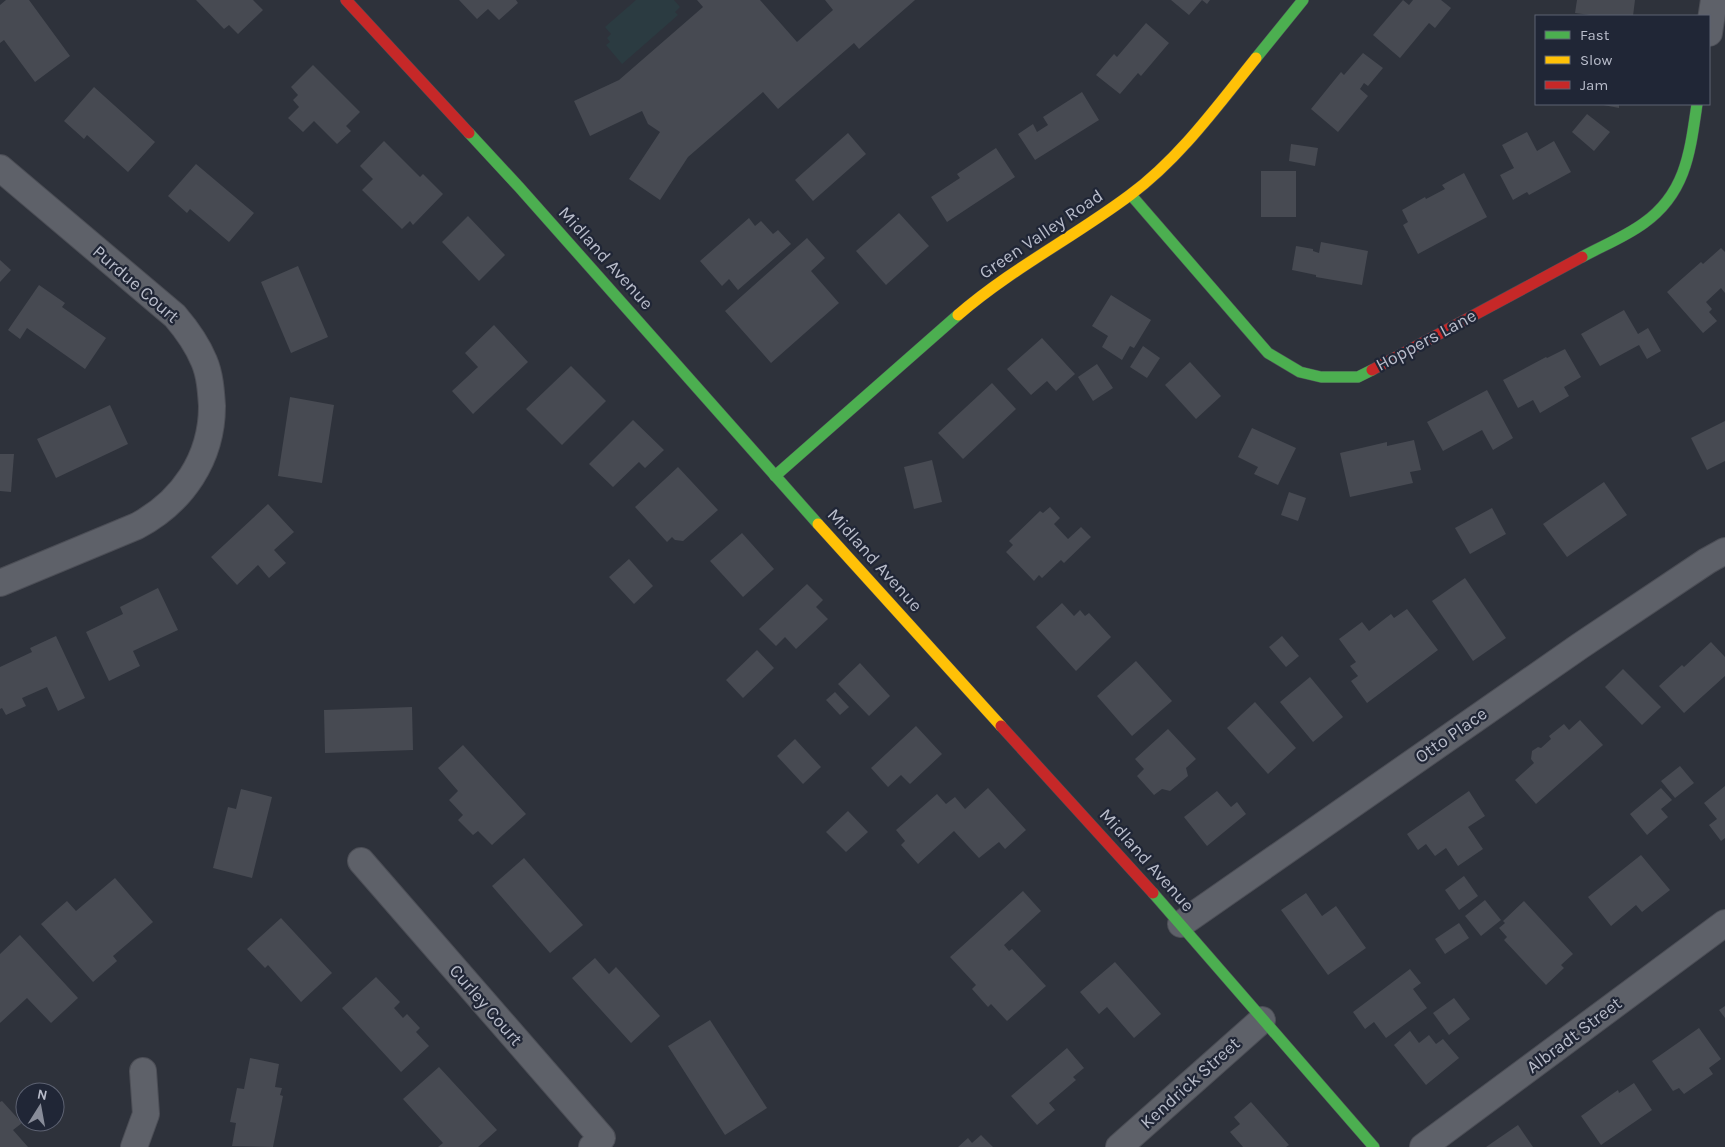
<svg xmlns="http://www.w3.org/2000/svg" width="1725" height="1147" viewBox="0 0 1725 1147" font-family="Karla,sans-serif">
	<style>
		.green { fill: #2b3b41 }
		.building { fill: #474a52 }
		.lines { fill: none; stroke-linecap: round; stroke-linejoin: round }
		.street-casing { stroke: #4c4e56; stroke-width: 28 }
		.fast-casing { stroke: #4c4e56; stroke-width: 12 }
		.slow-casing { stroke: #4c4e56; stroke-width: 12 }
		.jam-casing { stroke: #4c4e56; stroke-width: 12 }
		.street { stroke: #5e6169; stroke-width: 26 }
		.fast { stroke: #4caf50; stroke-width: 11 }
		.slow { stroke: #ffc107; stroke-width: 11 }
		.jam { stroke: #c62828; stroke-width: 11 }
		.labels { text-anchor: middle; stroke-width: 4.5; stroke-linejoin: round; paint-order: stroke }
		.street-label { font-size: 18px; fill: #b9bdcb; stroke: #202636 }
	</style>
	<rect width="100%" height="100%" fill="#2e323b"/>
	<polygon class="green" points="636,0 674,0 680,7 675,12 678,15 622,64 606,45 610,42 607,38 611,34 605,27"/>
	<g class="building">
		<polygon points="6,0 29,0 70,56 35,82 4,40 0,43 0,5"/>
		<polygon points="196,0 253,0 263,10 238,34 229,25 224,29"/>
		<polygon points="459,0 516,0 518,3 499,20 488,9 477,19"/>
		<polygon points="697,0 760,0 797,42 833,10 825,0 915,0 859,49 854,43 778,109 763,92 688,157 660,200 629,179 660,132 648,124 642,111 590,136 574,101 619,80 703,7"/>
		<polygon points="1171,0 1210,0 1207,4 1202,0 1189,15"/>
		<polygon points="1403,0 1409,5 1413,0 1441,0 1451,8 1435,28 1429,23 1400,58 1373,35"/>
		<polygon points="1577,0 1635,0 1633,16 1601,15 1601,16 1597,16 1575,13"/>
		<polygon points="1146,23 1169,43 1141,76 1138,73 1120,94 1096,75 1114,54 1117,57"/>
		<polygon points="1363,53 1383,68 1368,86 1364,83 1360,89 1368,96 1338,132 1311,109 1341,72 1344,75"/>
		<polygon points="313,65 360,112 346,126 351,131 337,144 314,121 303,132 288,118 299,107 293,100 298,95 291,87"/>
		<polygon points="94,87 155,142 128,172 87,135 84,139 64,121"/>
		<polygon points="1082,92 1099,120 1035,160 1018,134 1033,124 1037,132 1048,125 1043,117"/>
		<polygon points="1598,104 1619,104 1619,108"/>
		<polygon points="1587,114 1610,132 1594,151 1572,132"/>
		<polygon points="1527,132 1537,151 1554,141 1571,172 1529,195 1527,192 1513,200 1500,175 1514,168 1502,145"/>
		<polygon points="848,133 866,154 813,201 795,180"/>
		<polygon points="384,141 420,177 423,174 443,194 413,225 410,221 402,229 362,190 373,179 360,166"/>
		<polygon points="1291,144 1318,148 1315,166 1289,161"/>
		<polygon points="996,148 1015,177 947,222 931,197 960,178 957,174"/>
		<polygon points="196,164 254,213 229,242 190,209 187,213 168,196"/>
		<rect x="1261" y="171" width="35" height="46"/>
		<polygon points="1464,173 1487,217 1418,254 1403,225 1408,222 1402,210 1425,197 1426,199 1445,189 1442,185"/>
		<polygon points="899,213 929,246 886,285 856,251"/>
		<polygon points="468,216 505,255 479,281 442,242"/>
		<polygon points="749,218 755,226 761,221 773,234 778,230 791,244 738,290 729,279 722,286 700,261"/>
		<polygon points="807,238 825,258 811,271 839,303 771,363 725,311"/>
		<polygon points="1321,242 1368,251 1362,285 1316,277 1316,275 1292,270 1296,246 1313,249 1313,251 1319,253"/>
		<polygon points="1721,248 1725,252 1725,293 1721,288 1706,302 1712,309 1709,312 1717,321 1703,333 1667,292 1701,262 1703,264"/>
		<polygon points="0,260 11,270 0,282"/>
		<polygon points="298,266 328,337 291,353 261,282"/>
		<polygon points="39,285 65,303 62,307 106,338 85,369 27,328 20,339 8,330"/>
		<polygon points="1111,295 1151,320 1134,348 1130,346 1122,360 1102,347 1108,336 1092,326"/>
		<polygon points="1624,310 1638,334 1648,328 1661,351 1647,359 1639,345 1600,366 1581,334"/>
		<polygon points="494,325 528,362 473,414 452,391 478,367 465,353"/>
		<polygon points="1042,338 1075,374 1056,391 1047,381 1031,395 1007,369"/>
		<polygon points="1143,346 1160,358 1147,378 1130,367"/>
		<polygon points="1565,349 1581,377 1564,387 1569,396 1540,413 1533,400 1518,408 1503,380 1546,357 1547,358"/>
		<polygon points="1190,362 1221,396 1196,419 1165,385"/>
		<polygon points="1097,364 1113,388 1093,401 1078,377"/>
		<polygon points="571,366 606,401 562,445 526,409"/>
		<polygon points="992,383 1016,409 963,459 938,433"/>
		<polygon points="1487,390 1513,438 1493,450 1482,430 1443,451 1427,422"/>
		<polygon points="290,397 334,405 322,483 278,476"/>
		<polygon points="110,405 128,444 56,478 37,439"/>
		<polygon points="633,420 664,450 645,468 639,462 613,487 589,464"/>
		<polygon points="1725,421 1725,461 1707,470 1691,438"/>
		<polygon points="1252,428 1296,448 1278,485 1254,474 1258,467 1238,457"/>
		<polygon points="1414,440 1421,470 1410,472 1413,483 1350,497 1340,453 1387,442 1387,446"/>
		<polygon points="0,454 14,454 11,492 0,491"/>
		<polygon points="932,460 942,502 914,509 904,467"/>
		<polygon points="678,467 718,510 683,541 675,540 672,537 667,542 635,507"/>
		<polygon points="1604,482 1627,515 1567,557 1543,524"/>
		<polygon points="1289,492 1306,498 1298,521 1281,515"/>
		<polygon points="268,504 294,532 274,550 286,563 269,578 258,565 237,585 211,557"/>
		<polygon points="1050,507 1060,518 1054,524 1068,539 1081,527 1091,537 1064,563 1061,560 1042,578 1039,575 1034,581 1006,552 1013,545 1009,541 1040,511 1043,513"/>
		<polygon points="1492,508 1506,534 1470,554 1455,528"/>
		<polygon points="742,533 774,569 743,597 710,561"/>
		<polygon points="629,559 653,586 634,604 609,577"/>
		<polygon points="1465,578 1506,638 1473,661 1432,601"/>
		<polygon points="807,584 823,600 816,607 828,619 796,649 785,637 776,646 759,629"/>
		<polygon points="158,588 178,630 133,651 140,666 109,681 86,632 123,614 120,607"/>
		<polygon points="1062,603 1074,616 1080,610 1085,616 1089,613 1111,637 1076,671 1036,627"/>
		<polygon points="1407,609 1438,650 1367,703 1351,681 1358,676 1350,666 1356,662 1339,639 1362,622 1369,631 1391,614 1394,618"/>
		<polygon points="56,636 85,698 58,711 47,687 22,698 26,706 6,715 2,708 0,709 0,667 32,652 30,648"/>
		<polygon points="1282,636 1299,656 1286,667 1269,647"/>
		<polygon points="1711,642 1725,657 1725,676 1684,713 1659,686 1682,665 1684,667"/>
		<polygon points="757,650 774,668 743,698 726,680"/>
		<polygon points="1136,661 1172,701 1132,736 1097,696"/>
		<polygon points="860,663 890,696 869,716 838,684"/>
		<polygon points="1623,669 1661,707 1642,725 1605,687"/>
		<polygon points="1310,677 1343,717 1313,742 1280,702"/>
		<polygon points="835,692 849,707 840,715 826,700"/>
		<polygon points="1255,702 1296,748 1268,774 1227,728"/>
		<polygon points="412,707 413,750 325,753 324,710"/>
		<polygon points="1580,720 1603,745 1536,804 1515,780 1534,763 1531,759 1532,751 1538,747 1541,748 1551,739 1549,736 1564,724 1569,730"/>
		<polygon points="916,726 942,754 910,784 901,775 888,787 871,768"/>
		<polygon points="1168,729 1196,759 1186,768 1188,776 1170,791 1162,789 1154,795 1137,776 1144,769 1135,759"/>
		<polygon points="795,739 821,767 803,784 777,756"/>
		<polygon points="463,745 526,814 492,845 478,831 473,835 458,820 463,815 449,800 458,791 438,768"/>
		<polygon points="1680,766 1694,783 1675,798 1661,781"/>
		<polygon points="1725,786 1725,838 1721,841 1709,825 1717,819 1704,803"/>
		<polygon points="988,788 1026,830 1005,849 999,842 979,858 954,831 918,864 901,845 905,841 896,830 937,794 946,804 955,797 965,809"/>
		<polygon points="1661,788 1672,800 1661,809 1668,817 1647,835 1630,814"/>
		<polygon points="241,789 272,797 252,878 213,868 228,807 236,809"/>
		<polygon points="1217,791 1231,807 1237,802 1246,814 1207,846 1184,817"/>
		<polygon points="1469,791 1485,816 1468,827 1483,849 1458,866 1446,848 1435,856 1426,844 1418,850 1407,834"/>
		<polygon points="848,811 868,832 846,852 826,832"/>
		<polygon points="1641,855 1670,890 1642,912 1636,905 1611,926 1588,897"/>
		<polygon points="524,858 583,925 550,953 492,886"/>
		<polygon points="1464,876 1478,896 1459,910 1445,890"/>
		<polygon points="115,878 153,922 113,956 117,961 93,982 41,924 67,901 76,911"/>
		<polygon points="1023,891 1041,911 1004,945 1009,951 1012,949 1046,986 1007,1021 991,1004 988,1007 972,989 976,985 950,957"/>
		<polygon points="1306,893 1322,916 1336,906 1366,948 1328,975 1281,910"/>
		<polygon points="1485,900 1501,920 1481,936 1465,916"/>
		<polygon points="1524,901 1573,954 1561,965 1564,968 1546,985 1504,940 1507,937 1499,928 1505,923 1503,921"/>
		<polygon points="281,918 332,973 301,1002 268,965 265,968 247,949"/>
		<polygon points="1459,923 1469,938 1445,954 1435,939"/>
		<polygon points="20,935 78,998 51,1023 27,998 0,1023 0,954"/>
		<polygon points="595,958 609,974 616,967 660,1016 631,1043 572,978"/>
		<polygon points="1115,962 1161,1014 1134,1038 1107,1007 1099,1014 1080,992"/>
		<polygon points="1410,969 1421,983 1413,989 1427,1008 1386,1038 1374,1022 1365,1029 1353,1012"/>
		<polygon points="376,977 400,1002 394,1008 403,1018 407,1014 420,1028 416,1032 429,1046 401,1072 342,1008"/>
		<polygon points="1454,998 1470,1019 1449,1035 1433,1013"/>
		<polygon points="1725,1006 1725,1018 1719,1010"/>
		<polygon points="710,1020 767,1108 725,1135 668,1046"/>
		<polygon points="1699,1028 1721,1059 1709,1068 1713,1074 1684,1094 1679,1088 1673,1091 1652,1061"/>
		<polygon points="1410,1031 1419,1043 1429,1035 1436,1044 1443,1039 1459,1058 1426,1085 1394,1045"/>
		<polygon points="1067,1048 1084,1068 1073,1077 1076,1080 1049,1103 1055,1110 1037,1125 1011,1096"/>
		<polygon points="250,1058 279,1064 275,1087 282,1088 280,1095 283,1096 273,1147 232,1146 236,1123 230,1122 237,1088 244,1089"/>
		<polygon points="439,1067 497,1130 478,1147 438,1147 443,1143 403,1099"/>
		<polygon points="1634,1083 1652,1110 1601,1145 1581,1116 1618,1090 1619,1093"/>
		<polygon points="2,1101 22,1123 13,1130 28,1147 0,1147 0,1102"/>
		<polygon points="1251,1102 1289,1145 1286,1147 1243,1147 1230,1132 1240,1124 1234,1117"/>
		<polygon points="1518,1125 1533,1147 1486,1147"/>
		<polygon points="981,1135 993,1147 958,1147 968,1138 972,1143"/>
	</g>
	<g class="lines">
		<defs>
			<g id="street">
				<polyline points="1709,33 1714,0"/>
				<path d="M0,168L175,316C187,330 197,344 204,361C210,375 211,391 212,406C212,459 182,502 137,526L0,583"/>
				<polyline points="361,861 602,1138 592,1147"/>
				<polyline points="1181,924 1580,646 1707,561 1725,551"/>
				<polyline points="134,1147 146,1114 143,1071"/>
				<polyline points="1119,1147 1262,1020"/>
				<polyline points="1423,1147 1725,923"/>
			</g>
			<g id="fast">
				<polyline points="1256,58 1303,0"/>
				<polyline points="469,133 519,187 818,524"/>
				<polyline points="1131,195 1268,353 1300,372 1321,377 1358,377 1372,370"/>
				<path d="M1582,257C1602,246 1625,237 1644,223C1686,193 1690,152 1697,104"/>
				<polyline points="775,476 958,315"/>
				<polyline points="1153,893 1374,1147"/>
			</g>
			<g id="slow">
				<path d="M958,315C1011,269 1074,237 1130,195C1180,158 1218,105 1256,58"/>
				<polyline points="818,524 1001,726"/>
			</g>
			<g id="jam">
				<polyline points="346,0 469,133"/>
				<polyline points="1372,370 1582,257"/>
				<polyline points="1001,726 1153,893"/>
			</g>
		</defs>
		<use href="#street" class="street-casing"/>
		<use href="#fast" class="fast-casing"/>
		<use href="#slow" class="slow-casing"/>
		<use href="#jam" class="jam-casing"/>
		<use href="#street" class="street"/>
		<use href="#fast" class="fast"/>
		<use href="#slow" class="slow"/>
		<use href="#jam" class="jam"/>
	</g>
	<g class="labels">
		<g class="street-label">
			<text transform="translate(1041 234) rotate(-34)" y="6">Green Valley Road</text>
			<text transform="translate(606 258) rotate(48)" y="6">Midland Avenue</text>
			<text transform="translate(136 284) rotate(41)" y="6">Purdue Court</text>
			<text transform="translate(1426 340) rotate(-28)" y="6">Hoppers Lane</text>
			<text transform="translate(875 560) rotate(48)" y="6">Midland Avenue</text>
			<text transform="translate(1451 735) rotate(-35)" y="6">Otto Place</text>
			<text transform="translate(1147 860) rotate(48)" y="6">Midland Avenue</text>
			<text transform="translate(486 1005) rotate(49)" y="6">Curley Court</text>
			<text transform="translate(1574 1035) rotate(-37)" y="6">Albradt Street</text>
			<text transform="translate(1190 1083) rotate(-42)" y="6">Kendrick Street</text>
		</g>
	</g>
	<rect x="1535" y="15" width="175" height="90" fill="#202636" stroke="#5d6272"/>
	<rect x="1545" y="31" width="25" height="8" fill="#4caf50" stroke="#5d6272"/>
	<text x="1580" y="40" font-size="15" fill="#b9bdcb">Fast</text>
	<rect x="1545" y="56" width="25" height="8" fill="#ffc107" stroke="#5d6272"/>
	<text x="1580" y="65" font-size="15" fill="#b9bdcb">Slow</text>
	<rect x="1545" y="81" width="25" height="8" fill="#c62828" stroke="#5d6272"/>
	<text x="1580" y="90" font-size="15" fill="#b9bdcb">Jam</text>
	<g transform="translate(40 1107) rotate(11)"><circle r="24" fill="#202636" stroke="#5d6272"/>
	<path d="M0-4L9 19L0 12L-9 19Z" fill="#888c99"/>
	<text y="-8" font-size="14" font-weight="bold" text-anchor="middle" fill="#b9bdcb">N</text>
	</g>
</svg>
